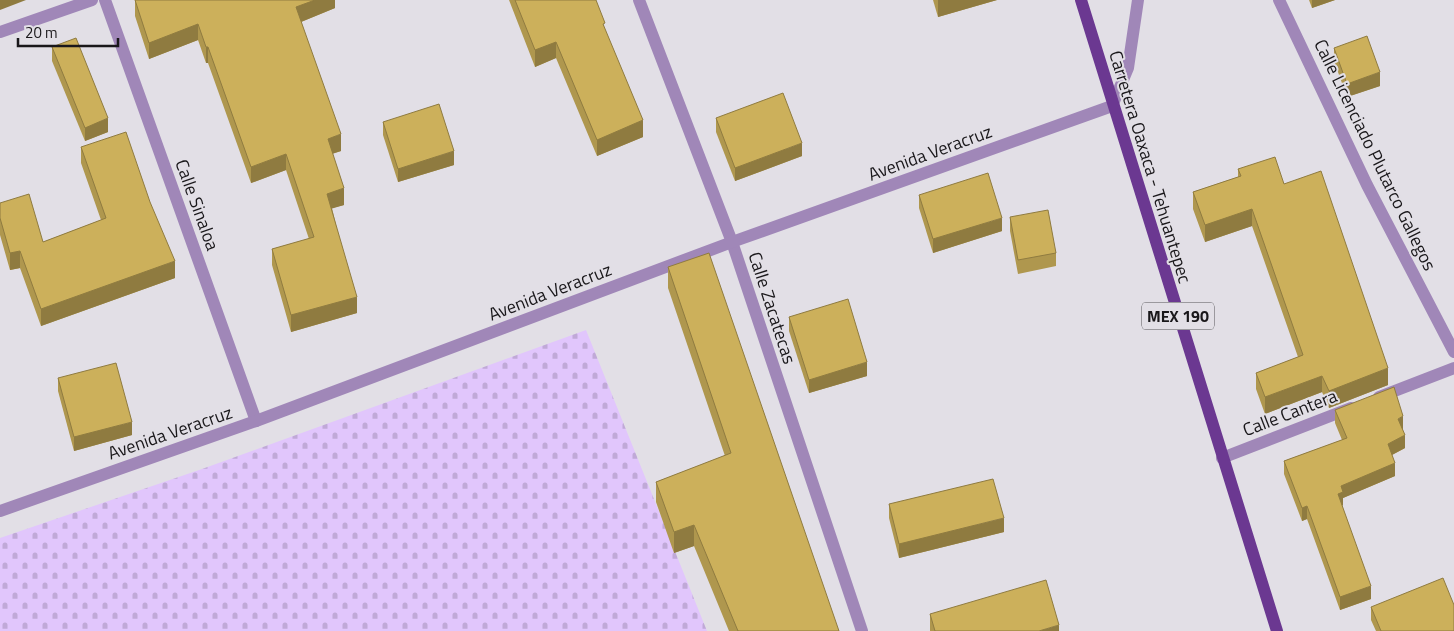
<svg xmlns="http://www.w3.org/2000/svg" width="1454" height="631" viewBox="0 0 1454 631" font-family="'Titillium Web',sans-serif">
	<style>
		.cemetery { fill: url(#cemetery-stones) }
		.lines { fill: none; stroke-linecap: round; stroke-linejoin: round }
		.minor { stroke: #a087b8; stroke-width: 12 }
		.major { stroke: #6b3891; stroke-width: 12 }
		.wall { fill: #af974e }
		.shaded-wall { fill: #8f7b40 }
		.building { fill: #ccb05b; stroke: #8f7b40 }
		.labels { text-anchor: middle; stroke-width: 4; stroke-linejoin: round; paint-order: stroke }
		.shield { fill: #e2dfe6; stroke: #555357; stroke-width: 1 }
		.shield-label { font-size: 16px; font-weight: bold; fill: #19171a }
		.street-label { font-size: 18px; fill: #19171a; stroke: #e2dfe6 }
	</style>
	<defs>
		<pattern id="cemetery-stones" width="16" height="16" patternUnits="userSpaceOnUse" patternTransform="scale(1.25)"><rect width="16" height="16" fill="#e1c6fc"/><path d="M2 7V4a2 2 0 0 1 4 0v3zM10 15v-3a2 2 0 0 1 4 0v3z" fill="#c0a9d7"/></pattern>
	</defs>
	<rect width="100%" height="100%" fill="#e2dfe6"/>
	<polygon class="cemetery" points="586,330 707,631 0,631 0,538 202,469"/>
	<g class="lines">
		<g class="minor">
			<polyline points="105,0 256,421"/>
			<polyline points="639,0 732,242 862,631"/>
			<polyline points="1279,0 1367,185 1454,352"/>
			<polyline points="0,32 92,0"/>
			<polyline points="1379,397 1454,368"/>
			<polyline points="1222,458 1351,408"/>
			<polyline points="0,511 256,421 732,242 1112,106 1128,68 1138,0"/>
		</g>
		<polyline class="major" points="1081,0 1277,631"/>
	</g>
	<g class="wall">
		<polygon points="135,0 335,0 335,8 301,22 341,151 332,154 344,205 332,208 357,313 291,332 272,265 272,249 309,239 286,170 251,183 208,63 206,63 198,40 149,59 135,16"/>
		<polygon points="509,0 596,0 605,30 643,137 597,156 556,58 535,67"/>
		<polygon points="933,0 997,0 938,17"/>
		<polygon points="1309,0 1335,0 1312,8"/>
		<polygon points="52,47 108,132 85,141 52,61"/>
		<polygon points="1334,48 1380,86 1347,97 1334,61"/>
		<polygon points="716,118 802,156 735,181 716,132"/>
		<polygon points="383,122 454,165 398,182 383,135"/>
		<polygon points="81,147 175,278 41,326 20,268 10,270 0,235 0,203 43,242 101,220 81,163"/>
		<polygon points="1238,169 1284,184 1388,385 1329,408 1322,392 1265,414 1256,389 1256,373 1298,357 1252,226 1205,242 1193,209 1193,192 1238,177"/>
		<polygon points="919,195 1002,231 933,253 919,208"/>
		<polygon points="1010,217 1056,253 1056,266 1018,274 1010,231"/>
		<polygon points="668,267 839,631 729,631 694,546 674,553 656,502 656,482 725,456 668,288"/>
		<polygon points="789,317 867,376 809,393 789,331"/>
		<polygon points="58,378 132,435 74,451 58,391"/>
		<polygon points="1335,410 1403,429 1402,429 1405,448 1392,455 1395,476 1343,498 1343,505 1342,506 1371,599 1340,610 1307,519 1302,521 1284,474 1284,461 1342,440 1335,423"/>
		<polygon points="889,504 1004,532 899,558 889,518"/>
		<polygon points="1371,607 1454,631 1376,631 1371,620"/>
		<polygon points="930,614 1059,631 930,631"/>
	</g>
	<g class="shaded-wall">
		<polygon points="0,0 26,0 0,10"/>
		<polygon points="315,0 335,0 335,8 296,24 296,7"/>
		<polygon points="938,0 997,0 938,17"/>
		<polygon points="1312,0 1335,0 1312,8"/>
		<polygon points="198,24 198,40 149,59 149,43"/>
		<polygon points="556,42 556,58 535,67 535,50"/>
		<rect x="206" y="47" width="2" height="16"/>
		<polygon points="1380,72 1380,86 1347,97 1347,84"/>
		<polygon points="108,118 108,132 85,141 85,128"/>
		<polygon points="643,120 643,137 597,156 597,140"/>
		<polygon points="341,134 341,151 328,155 328,139"/>
		<polygon points="802,143 802,156 735,181 735,168"/>
		<polygon points="454,151 454,165 398,182 398,169"/>
		<polygon points="286,154 286,170 251,183 251,167"/>
		<polygon points="344,188 344,205 327,210 327,194"/>
		<polygon points="1252,209 1252,226 1205,242 1205,225"/>
		<polygon points="1002,218 1002,231 933,253 933,239"/>
		<polygon points="20,251 20,268 10,270 10,253"/>
		<polygon points="175,261 175,278 41,326 41,309"/>
		<polygon points="357,297 357,313 291,332 291,315"/>
		<polygon points="867,362 867,376 809,393 809,380"/>
		<polygon points="1388,368 1388,385 1329,408 1329,391"/>
		<polygon points="1322,376 1322,392 1265,414 1265,397"/>
		<polygon points="1403,416 1403,429 1398,432 1398,419"/>
		<polygon points="132,422 132,435 74,451 74,437"/>
		<polygon points="1405,435 1405,448 1388,457 1388,444"/>
		<polygon points="1395,463 1395,476 1343,498 1343,505 1338,507 1338,494 1341,486"/>
		<polygon points="1307,506 1307,519 1302,521 1302,508"/>
		<polygon points="1004,518 1004,532 899,558 899,544"/>
		<polygon points="694,525 694,546 674,553 674,532"/>
		<polygon points="1371,586 1371,599 1340,610 1340,597"/>
		<polygon points="1059,625 1059,631 1039,631"/>
	</g>
	<g class="building">
		<polygon points="135,0 315,0 296,7 341,134 328,139 344,188 327,194 357,297 291,315 272,249 314,237 286,154 251,167 208,47 206,47 198,24 149,43"/>
		<polygon points="515,0 596,0 605,23 603,24 643,120 597,140 556,42 535,50"/>
		<polygon points="1367,36 1380,72 1347,84 1334,48"/>
		<polygon points="76,38 108,118 85,128 52,47"/>
		<polygon points="783,93 802,143 735,168 716,118"/>
		<polygon points="439,104 454,151 398,169 383,122"/>
		<polygon points="126,132 150,202 175,261 41,309 20,251 10,253 0,218 0,203 29,194 43,242 106,218 81,147"/>
		<polygon points="1275,157 1284,184 1321,171 1388,368 1329,391 1322,376 1265,397 1256,373 1303,355 1252,209 1205,225 1193,192 1241,176 1238,169"/>
		<polygon points="988,173 1002,218 933,239 919,195"/>
		<polygon points="1048,210 1056,253 1018,260 1010,217"/>
		<polygon points="709,253 839,631 738,631 694,525 674,532 656,482 731,453 668,267"/>
		<polygon points="848,299 867,362 809,380 789,317"/>
		<polygon points="116,363 132,422 74,437 58,378"/>
		<polygon points="1394,387 1403,416 1398,419 1405,435 1388,444 1395,463 1341,486 1343,492 1338,494 1371,586 1340,597 1307,506 1302,508 1284,461 1347,438 1335,410"/>
		<polygon points="993,479 1004,518 899,544 889,504"/>
		<polygon points="1443,578 1454,605 1454,631 1381,631 1371,607"/>
		<polygon points="1046,580 1059,625 1039,631 935,631 930,614"/>
	</g>
	<g class="labels">
		<rect class="shield" x="1142" y="302.5" width="72" height="27" rx="4"/>
		<g class="shield-label">
			<text x="1178" y="322">MEX 190</text>
		</g>
		<g class="street-label">
			<text transform="translate(930 153) rotate(-20)" y="6">Avenida Veracruz</text>
			<text transform="translate(1375 155) rotate(64)" y="6">Calle Licenciado Plutarco Gallegos</text>
			<text transform="translate(1150 167) rotate(73)" y="6">Carretera Oaxaca - Tehuantepec</text>
			<text transform="translate(197 205) rotate(70)" y="6">Calle Sinaloa</text>
			<text transform="translate(550 292) rotate(-21)" y="6">Avenida Veracruz</text>
			<text transform="translate(772 308) rotate(72)" y="6">Calle Zacatecas</text>
			<text transform="translate(1290 413) rotate(-21)" y="6">Calle Cantera</text>
			<text transform="translate(170 433) rotate(-19)" y="6">Avenida Veracruz</text>
		</g>
	</g>
	<path d="M18 38v8h100v-8" fill="none" stroke="#19171a" stroke-width="2.5"/>
	<text x="25" y="38" font-size="15" fill="#19171a" stroke="#e2dfe6" stroke-width="4" paint-order="stroke">20 m</text>
</svg>
